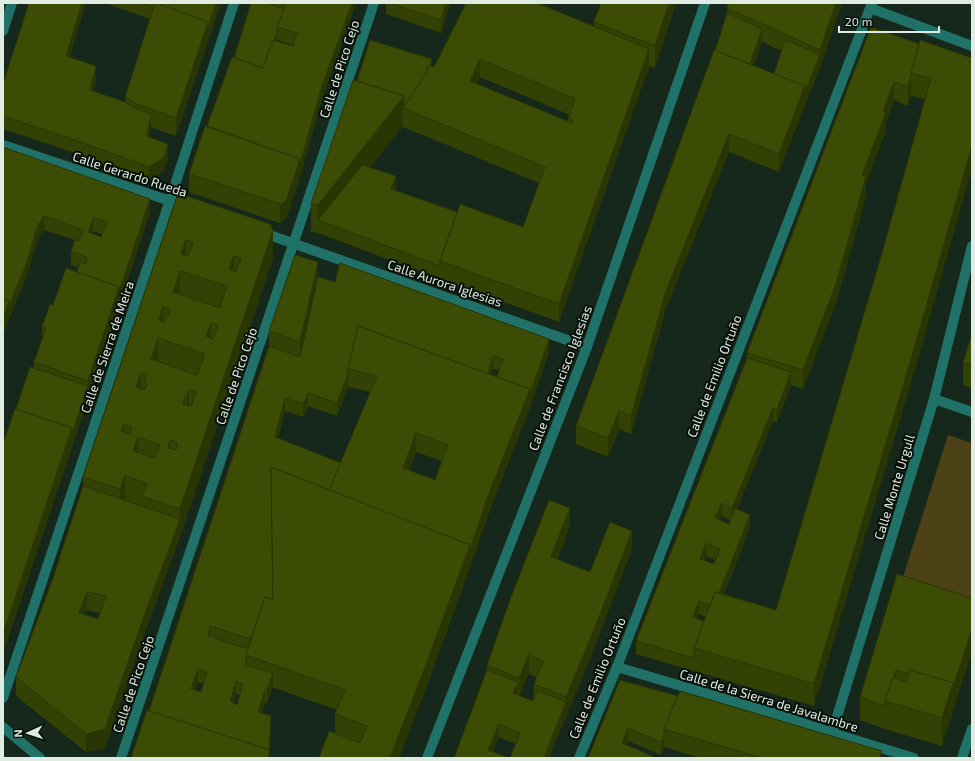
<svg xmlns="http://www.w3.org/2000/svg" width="975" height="761" viewBox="0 0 975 761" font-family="'Exo 2',sans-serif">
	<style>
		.green { fill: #4d4118 }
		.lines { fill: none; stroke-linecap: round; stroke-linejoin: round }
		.minor { stroke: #207268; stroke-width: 10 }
		.wall { fill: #344104; fill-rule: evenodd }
		.shaded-wall { fill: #2a3504 }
		.building { fill: #3c4c05; stroke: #2a3504; fill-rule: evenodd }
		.labels { text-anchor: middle; stroke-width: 4; stroke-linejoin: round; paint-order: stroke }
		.street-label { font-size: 13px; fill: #e0ece2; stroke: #070f09 }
	</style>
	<rect width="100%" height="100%" fill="#15281b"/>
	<polygon class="green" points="948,435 972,443 972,604 902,580"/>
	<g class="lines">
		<g class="minor">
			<polyline points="870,8 972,46"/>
			<polyline points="3,31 12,3"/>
			<polyline points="3,145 176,203"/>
			<polyline points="261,232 587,347"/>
			<polyline points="934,399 972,412"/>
			<polyline points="617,667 776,714 832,733 914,758"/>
			<polyline points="3,698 170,200 234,3"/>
			<polyline points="3,727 40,758"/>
			<polyline points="832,733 934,399 972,246"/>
			<polyline points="121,758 374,3"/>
			<polyline points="427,758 587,347 705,3"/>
			<polyline points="579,758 617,667 872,3"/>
			<polyline points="962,758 972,729"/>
		</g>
	</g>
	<g class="wall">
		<polygon points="29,3 86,3 69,57 96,79 93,91 125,102 125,97 150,19 105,3 221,3 176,136 151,127 149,137 168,157 164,171 149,180 75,153 3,129 3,84"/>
		<path d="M251,3H356L322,99L300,177L286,219L280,223L189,192V174L234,58ZM277,40L294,45L293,46L277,41Z"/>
		<polygon points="386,3 450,3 441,33 386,14"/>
		<path d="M676,3L655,68L649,66L559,322L440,279L318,233L311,232V204L432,66L434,67L594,26V22ZM480,77L570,115L568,118V121L477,84ZM403,126V127L539,183L523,227L457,212L396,191V189L370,167Z"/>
		<path d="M728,3H842L820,68L805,105L779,172L729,152L665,312L631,434L619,429L608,457L576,444V426L715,51L727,13V8ZM762,42L782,51L774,74L754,66Z"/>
		<path d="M871,27L919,44L972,58V168L915,369L814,706L636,654V641L747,358V353ZM911,94V96L925,99L880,260L776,610L724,594L750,528L737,509L773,421L777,422L791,385L803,389L836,303L866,196V183L886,131V123L894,100L908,106ZM722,516L730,520L729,524L720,520ZM706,556L716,560L714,564L704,560ZM699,614L706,617L704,621L697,619Z"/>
		<path d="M3,147L150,212L72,447L3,653V443L16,409L34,368V362L42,338V327L53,305L77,272L78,267L71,265V252L75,240L44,230L37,240L28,273L9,319L3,335ZM93,231L102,234L101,237L92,233Z"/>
		<path d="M178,193L273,258L180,537L138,651L105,748L86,752L16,696V677L52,581L83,486V477ZM87,610L100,613L98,619L85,615Z"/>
		<path d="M318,277L549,352L530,407L487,518L470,567L429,680L399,758L335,734V714L337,710L272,687L267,703H265L261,713L271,729L149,711L269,346V331ZM493,369L499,370L497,377L491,375ZM348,387L370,392L341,463L278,438L285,411L303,417L308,406L337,416ZM416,452L442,461L435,480L409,470ZM198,682L204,684L201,692L195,690ZM236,694L240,695L237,705L233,703Z"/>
		<polygon points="972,333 972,388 963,385 963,363"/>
		<path d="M570,526L557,560L590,572L632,549L594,648L549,758H510L516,744L499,737L454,758L487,670V665ZM529,674L537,677L534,684L533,701L519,696Z"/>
		<polygon points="972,598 953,711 942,746 885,729 860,720 860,697"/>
		<polygon points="620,680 882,757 887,758 701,758 664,747 661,755 628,741 627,745 654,758 588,758"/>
	</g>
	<g class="shaded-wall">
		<polygon points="82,3 86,3 66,69 66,56"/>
		<polygon points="216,3 221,3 176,136 176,118 208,22"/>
		<polygon points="352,3 356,3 322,99 300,177 286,219 280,223 280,204"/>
		<polygon points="446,3 450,3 441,33 441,20"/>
		<polygon points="669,3 676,3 655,68 655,46"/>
		<polygon points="836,3 842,3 820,68 805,105 779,172 779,154 805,86 820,55 820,50"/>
		<polygon points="762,29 762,42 748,82 748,69"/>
		<polygon points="277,33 277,40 263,81 263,75"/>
		<polygon points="649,49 649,67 559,322 559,304"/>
		<polygon points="480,59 480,77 470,100 470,81"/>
		<polygon points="96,66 96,79 90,103 90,90"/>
		<polygon points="911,76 911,94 908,106 908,87"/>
		<polygon points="894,82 894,100 886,123 886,131 866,183 866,196 836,303 803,389 803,370 862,175 883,111"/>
		<polygon points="404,96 404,109 403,108 403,126 326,223 318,220 318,233 318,205"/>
		<polygon points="151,114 151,127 147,149 147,136"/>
		<polygon points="729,134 729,152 665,312 631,434 631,416 665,294"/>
		<polygon points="168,144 168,157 164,171 149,180 149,167"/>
		<polygon points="972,146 972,168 915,369 814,706 814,684"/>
		<polygon points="396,176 396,189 391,202 391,189"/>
		<polygon points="150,199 150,212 72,447 3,653 3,634 72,428 88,386 88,381 119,287"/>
		<polygon points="44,216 44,230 37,240 28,273 9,319 3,335 3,317 37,227"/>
		<polygon points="93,218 93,231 88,245 88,232"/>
		<polygon points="273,230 273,258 180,537 138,651 105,748 86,752 86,734 138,633 180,519 180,509"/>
		<polygon points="186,240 186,268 181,254"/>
		<polygon points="234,256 234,284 229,269"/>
		<polygon points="318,262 318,290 300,370 300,342"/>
		<polygon points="180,271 180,298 173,292"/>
		<polygon points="163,307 163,334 159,320"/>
		<polygon points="211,323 211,351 206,336"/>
		<polygon points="158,338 158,366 151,359"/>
		<polygon points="549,339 549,352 530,407 487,518 470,567 470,549 487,499"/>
		<polygon points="493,356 493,369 486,391 486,378"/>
		<polygon points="791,372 791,385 777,422 777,409"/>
		<polygon points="141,373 141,401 136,387"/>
		<polygon points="348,374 348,387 337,416 337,403"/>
		<polygon points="189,390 189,418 187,425 187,397"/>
		<polygon points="308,393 308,406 303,417 303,404"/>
		<polygon points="185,396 185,424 183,404"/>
		<polygon points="285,398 285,411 275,450 275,437"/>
		<polygon points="773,408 773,421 732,521 732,508"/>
		<polygon points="619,411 619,429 608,457 608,438"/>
		<polygon points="124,424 124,452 121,431"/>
		<polygon points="416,433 416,452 403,486 403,468"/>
		<polygon points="138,437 138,465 133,479 133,451"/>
		<polygon points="170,440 170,468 168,448"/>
		<polygon points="125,476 125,504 120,517 120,489"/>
		<polygon points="722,503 722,516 715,531 715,518"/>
		<polygon points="570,508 570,526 551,576 551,557"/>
		<polygon points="750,515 750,528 713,620 713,607"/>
		<polygon points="632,531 632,549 594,648 549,758 544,758 566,702 566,697"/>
		<polygon points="706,543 706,556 700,572 700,559"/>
		<polygon points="470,545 470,567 429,680 399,758 390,758"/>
		<polygon points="87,592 87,610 79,631 79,613"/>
		<polygon points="699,601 699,614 693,630 693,617"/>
		<polygon points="210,626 210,639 208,636"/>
		<polygon points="972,629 972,652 953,711 942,746 942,718 953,683"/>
		<polygon points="529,655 529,674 519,696 519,678"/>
		<polygon points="198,669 198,682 191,702 191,689"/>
		<polygon points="896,670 896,693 887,701"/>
		<polygon points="273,673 273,686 267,703 267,690"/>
		<polygon points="236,681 236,694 230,714 230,701"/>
		<polygon points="518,682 518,695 513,693"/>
		<polygon points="265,690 265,703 258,725 258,712"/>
		<polygon points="271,716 271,729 269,758"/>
		<polygon points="499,724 499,737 490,758 488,750"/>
		<polygon points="628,728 628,741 622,756 622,743"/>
		<polygon points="664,735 664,747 661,755 661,742"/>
	</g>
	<g class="building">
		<polygon points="29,3 82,3 66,56 96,66 90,90 125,102 137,109 151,114 147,136 168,144 164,158 149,167 75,140 3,116 3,84"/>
		<polygon points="142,3 155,3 154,7"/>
		<polygon points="155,3 157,3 208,22 176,118 137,104 125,97"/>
		<polygon points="157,3 216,3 208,27 208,22"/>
		<polygon points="251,3 267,3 284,9 277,27 277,33 275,40 273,40 263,68 234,58"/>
		<polygon points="284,3 352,3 322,86 300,164 300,159 207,126 232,57 263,68 273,40 293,46 297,33 277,27 286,4"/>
		<polygon points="390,3 446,3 441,20"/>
		<path d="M466,3H537L649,49L559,304L440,261L460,204L523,227L545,167L403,108L426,74L428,65L434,67ZM480,59L575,99L568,118L573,120L572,123L470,81Z"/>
		<polygon points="601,3 669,3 655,46 594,22"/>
		<polygon points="728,3 836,3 820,50 727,8"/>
		<polygon points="727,13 762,29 750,64 715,51"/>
		<polygon points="871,27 919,44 908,87 894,82 883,111 886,113 862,175 866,177 836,284 803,370 747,353"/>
		<polygon points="370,40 432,59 430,66 428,65 426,74 404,106 404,96 357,81"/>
		<polygon points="785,40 820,55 805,92 805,86 774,74"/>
		<polygon points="920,40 972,58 972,146 915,346 814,684 694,648 715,592 776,610 880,260 931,78 911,73"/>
		<polygon points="714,50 805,86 779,154 729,134 665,294 631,416 619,411 608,438 576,426"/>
		<polygon points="353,80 404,96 318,205 311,204"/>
		<polygon points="205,126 300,159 286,201 280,204 189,174"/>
		<path d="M3,147L150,199L119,292V287L77,272L80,262L85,264L87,257L71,252L75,240L79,241L83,230L44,216L37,227L28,260L9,306V301L3,299ZM93,218L107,222L101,237L88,232Z"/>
		<polygon points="362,165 396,176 391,189 457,212 440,261 440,266 318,220"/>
		<path d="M178,193L270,224L273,230L180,509L142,496L147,483L125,476L120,489L83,477ZM186,240L193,242L188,256L181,254ZM234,256L241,258L236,272L229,269ZM180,271L227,286L220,308L173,292ZM163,307L170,309L168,316L166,315L164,322L159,320ZM211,323L218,325L213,339L206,336ZM158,338L205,354L197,375L151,359ZM141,373L146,375L144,382L147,383L145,390L136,387ZM189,390L196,392L191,406L183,404L185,396L187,397ZM124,424L132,427L130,434L121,431ZM138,437L160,445L155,458L133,451ZM170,440L178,443L176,450L168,448Z"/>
		<polygon points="295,255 318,262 300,342 269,331"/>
		<path d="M340,263L549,339L530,394V389L497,377L503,359L493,356L488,374L358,326L348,369V374L337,403L308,393L303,404L285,398L275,437L341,463L329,490L271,467L273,600L265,597L251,639L210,626L208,636L248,649L246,655V665L273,673L267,690H265L258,712L271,716L269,755V750L149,711L269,346L300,357L318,277L335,282ZM198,669L207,672L201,692L191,689ZM236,681L243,684L237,705L230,701Z"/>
		<polygon points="66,268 119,287 88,381 34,362 46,328 42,327 50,304 53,305"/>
		<polygon points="3,299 9,301 3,317"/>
		<path d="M358,326L530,389L487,499L470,549V545L329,490L377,376L348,369ZM416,433L448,445L435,480L403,468Z"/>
		<polygon points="972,333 972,365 963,363"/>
		<path d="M747,358L791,372L777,409L773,408L732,508L722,503L715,518L729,524L735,508L750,515L719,593L715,592L710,606L699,601L693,617L704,621L694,648V658L636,641ZM706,543L720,549L714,564L700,559Z"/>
		<polygon points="30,367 88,386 72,434 72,428 16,409"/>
		<polygon points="15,409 72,428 3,634 3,443"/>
		<polygon points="271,467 470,545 429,657 390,758 319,758 329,731 360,743 367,726 335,714 345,690 246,655 265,597 273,600"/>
		<path d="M83,486L180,519L138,633L105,729L86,734L16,677L52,581ZM87,592L106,596L98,619L79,613Z"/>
		<polygon points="549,500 570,508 551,557 590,572 610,522 632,531 594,630 566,697 534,684 543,661 529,655 519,678 487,665 511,597"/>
		<polygon points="897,574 972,598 972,629 953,688 953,683 910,670 909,674 896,670 894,678 893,677 885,701 885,706 860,697"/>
		<polygon points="487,670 518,682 513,693 533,701 538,691 566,702 544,758 510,758 520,733 499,724 488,750 509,758 454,758"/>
		<polygon points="910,670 953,683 942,718 885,701 893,677 906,682"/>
		<polygon points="620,680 678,696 664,729 664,735 661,742 628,728 622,743 654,757 654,758 588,758"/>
		<polygon points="680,691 882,751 880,758 762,758 664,729"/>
		<polygon points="147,710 269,750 269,758 131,758"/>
	</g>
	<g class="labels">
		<g class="street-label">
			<text transform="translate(339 69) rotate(-72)" y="5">Calle de Pico Cejo</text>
			<text transform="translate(130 174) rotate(18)" y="5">Calle Gerardo Rueda</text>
			<text transform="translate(445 283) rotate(19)" y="5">Calle Aurora Iglesias</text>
			<text transform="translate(107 347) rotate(-71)" y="5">Calle de Sierra de Meira</text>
			<text transform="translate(236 376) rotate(-71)" y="5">Calle de Pico Cejo</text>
			<text transform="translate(714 376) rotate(-69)" y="5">Calle de Emilio Ortuño</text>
			<text transform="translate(560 378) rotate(-69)" y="5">Calle de Francisco Iglesias</text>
			<text transform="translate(894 487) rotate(-73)" y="5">Calle Monte Urgull</text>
			<text transform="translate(597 678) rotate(-68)" y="5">Calle de Emilio Ortuño</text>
			<text transform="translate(133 684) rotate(-71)" y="5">Calle de Pico Cejo</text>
			<text transform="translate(769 700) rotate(17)" y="5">Calle de la Sierra de Javalambre</text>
		</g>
	</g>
	<rect width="975" height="761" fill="none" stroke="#e0ece2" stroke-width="8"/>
	<g transform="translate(28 733) rotate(267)" stroke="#070f09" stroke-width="3" paint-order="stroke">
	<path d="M0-3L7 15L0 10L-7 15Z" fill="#e0ece2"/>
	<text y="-6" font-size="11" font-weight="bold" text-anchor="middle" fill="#e0ece2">N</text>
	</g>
	<path d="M839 26v6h100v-6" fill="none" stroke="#e0ece2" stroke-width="2"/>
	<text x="845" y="26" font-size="12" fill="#e0ece2" stroke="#070f09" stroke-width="3" paint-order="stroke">20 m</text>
</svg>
